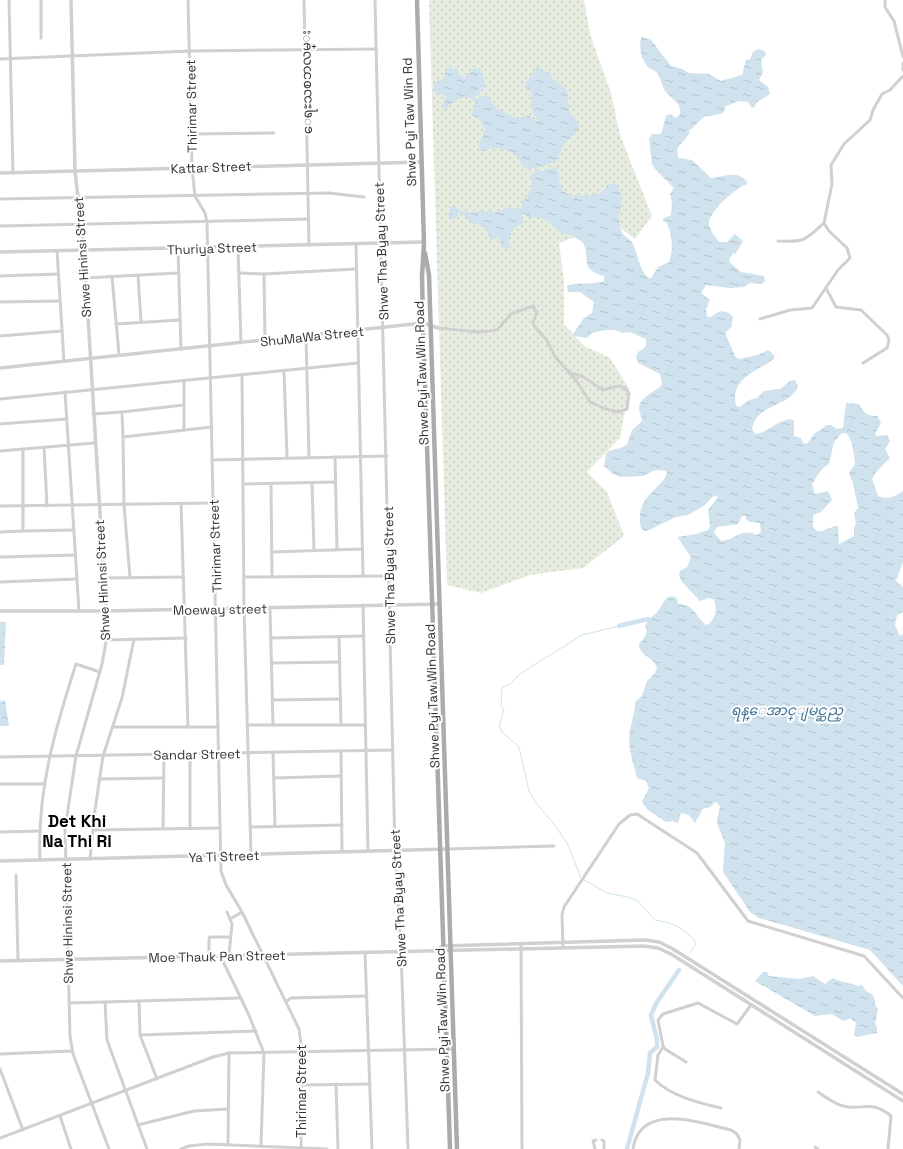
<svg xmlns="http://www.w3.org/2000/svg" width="903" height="1149" viewBox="0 0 903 1149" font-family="'Space Grotesk','Noto Sans Myanmar',sans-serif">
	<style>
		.grass { fill: url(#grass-dots) }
		.water { fill: url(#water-ripples); fill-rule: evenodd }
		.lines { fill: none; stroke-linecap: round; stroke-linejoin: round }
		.stream { stroke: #cfe2ee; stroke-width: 1 }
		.river { stroke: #cfe2ee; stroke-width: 4.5 }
		.minor { stroke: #d0d0d0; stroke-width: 3 }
		.tertiary { stroke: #d0d0d0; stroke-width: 3.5 }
		.primary { stroke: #ababab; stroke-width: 4.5 }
		.labels { text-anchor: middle; stroke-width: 4; stroke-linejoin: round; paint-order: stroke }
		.street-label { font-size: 13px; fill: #333; stroke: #fff }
		.water-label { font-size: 14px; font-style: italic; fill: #3f7597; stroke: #fff }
		.district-label { font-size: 17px; font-weight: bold; fill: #000; stroke: #fff }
	</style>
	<defs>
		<pattern id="grass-dots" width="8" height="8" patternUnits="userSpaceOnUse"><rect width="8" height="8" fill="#e6ecdf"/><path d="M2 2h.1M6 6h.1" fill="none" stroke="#c6cbc0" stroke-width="1.8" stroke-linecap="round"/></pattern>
		<pattern id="water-ripples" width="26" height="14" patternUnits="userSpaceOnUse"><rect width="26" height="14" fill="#cfe2ee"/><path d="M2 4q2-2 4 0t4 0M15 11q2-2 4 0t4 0" fill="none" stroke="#b2c2cd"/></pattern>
	</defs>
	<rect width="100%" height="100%" fill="#fff"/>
	<polygon class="grass" points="429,0 584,0 590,34 611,93 620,135 652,216 635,239 614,223 559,243 564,281 564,324 584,346 610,358 629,389 620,438 587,472 607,492 624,536 583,568 530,575 481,593 447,585"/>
	<g class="water">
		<path d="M643,37L651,40L671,66L682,69L689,73L709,74L721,81L742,75L746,60L750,59L753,52L758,49L765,51L766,55L761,60L763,72L759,80L768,87L770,94L757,102L754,108L751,107L748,102L739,101L726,106L723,113L711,116H705L689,131V134L677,149L678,158L692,160L711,178C724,177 737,169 747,182V184C737,187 709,211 709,223C709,230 715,236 719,242H727L735,234L743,241L736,253L732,254L729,260L730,263L741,272L764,276L765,281L762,284L750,283L744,287L729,288L706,285L701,293L710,300L706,309L707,317H711C719,310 725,309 733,317L731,327L725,333L735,356L739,359L758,355L768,350L774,355V359C756,372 730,378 736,406L740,407L749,400L757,398L764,391L780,389L790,381L795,380L798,386C789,408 757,403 752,429L755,434C766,434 777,420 791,419L794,421V436L801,438L803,443L807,444L814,434L827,425H831L837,429L843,428L846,403L859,404C864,413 866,416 877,416L881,423L875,434L876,436L887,435L890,441L885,449L890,458L876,472L872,479L878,496C888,500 894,497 903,491V562L896,581L903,587V612L897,615L895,625L900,636L903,634V986L870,950L759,918L750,912L723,872L725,843L718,826L717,819L720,807L718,803L715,802L710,807L703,809L695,823L689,815L681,813L678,823L673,821L666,822L648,810L642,802L649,788L646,781L637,778C633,762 627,746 630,730C632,720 635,713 635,702L642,696L647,681L655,673L657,668C654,657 639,656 639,644C644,638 649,634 645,626C648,619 650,618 655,614C662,609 661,601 670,596L677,598L678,604C693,604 696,616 706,625L709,624C716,618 718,606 713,599L709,598L700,601L682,582L679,575L680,571L687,567L691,557L678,538V537L696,534L708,530L710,526L708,510L718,497L714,495L704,506L688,515L676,517L647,531H644C640,527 640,524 640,519C638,495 667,485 667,471L655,470L643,476L620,477L613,474L604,466L606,454L609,451L623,447L627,444L632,430L642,421C642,416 639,413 639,408C639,399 653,392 660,387L662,384L660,374L638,363L636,357L638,352L646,347V339L630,332L622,333L615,330H605L592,333L587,338L574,336L573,334L584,318L592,313L594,302L580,292H568L567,286C574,282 593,285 604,281V276C580,269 590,262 584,244C581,241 575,237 571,235C568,233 562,234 559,231C550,224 541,212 528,219L525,213L521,215L524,223C512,227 507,236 510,248L506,249L503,248L498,237L491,240L486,229L481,225L473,224L462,213H458V216L454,220L449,218L450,206L456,207L461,211L472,213L480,211L496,212L509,207L518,209L522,208C522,197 538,188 529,177L535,172L534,168C531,169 527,169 525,168C520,165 520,160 518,157C510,149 491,144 483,152L478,148L485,130L479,119L471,115L476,103L469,97C457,96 454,103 444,110L442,106L447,97L444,95L436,93L434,90V83L443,79L447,68L457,69L460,76L466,77L471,69L479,68L482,71L485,87L479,94L474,97L476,100L482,96H488C491,100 494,106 498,109C504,114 510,112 515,118L529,116L537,122L538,121L530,106L532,92L526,88L525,84L537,67L551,74L552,78L567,90L569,111L580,127C569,142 563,140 557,161L536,168L537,172L558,167C559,173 559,179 560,184C565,202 586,194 600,194L609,184L615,183C629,200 615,213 621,230C623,237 630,238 633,244C638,255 639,268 648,278H651L658,267L669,262C674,248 672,237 667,223L663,221V219L671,215L672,202L670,194L674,188L655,169L652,164L649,139L652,134H661L666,116L671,114L675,118L679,116C684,103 670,98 665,91C662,85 661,79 658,74C655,70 651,70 648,67C641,60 639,47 641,38ZM842,433H846C853,439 854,454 855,464L849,473L853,483L858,508L854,513L856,523L854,528V536L839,544L838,526C828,526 820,537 813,527V515L821,512L832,500L828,491L815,494L812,485C816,477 821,468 829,464L834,442ZM745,515L746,519L750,522L760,523L761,532L757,535C741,527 736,540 721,541L714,533L717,527L738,524L742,516Z"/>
		<polygon points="0,622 6,622 4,665 0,665"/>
		<polygon points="5,700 9,726 0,726 0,701"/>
		<path d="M763,972H767L769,976L799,979L813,976L825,984L833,978C844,984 850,982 858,986L862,985L866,991L872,994L875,1000V1005L878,1009L875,1024L877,1027V1033L857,1037L854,1036L856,1023L850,1018L843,1021L832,1014L815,1016L755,981Z"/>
	</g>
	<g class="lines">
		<g class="stream">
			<polyline points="581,878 568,845 554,824 536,803 529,791 519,747 502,732 499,726 504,709 501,707 502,688 510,684 519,675 537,663 582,635 619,626"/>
			<polyline points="584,880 607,893 628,897 638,901 655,920 666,922 679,927 693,938 696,944 690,953"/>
		</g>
		<g class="river">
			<polyline points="619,626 648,619"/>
			<polyline points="627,1149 648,1073 650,1053 657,1047 657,1040 651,1015 657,1002 679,970"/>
		</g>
		<g class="minor">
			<polyline points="9,0 13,173"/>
			<polyline points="188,0 192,168 195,196 205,213 207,222 221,871 226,885 242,912 299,1029 302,1052 301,1149"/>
			<polyline points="304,0 309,245"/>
			<polyline points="375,0 395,850 401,952 408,1149"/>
			<polyline points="885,0 885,7 894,21 903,57"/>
			<polyline points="41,38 41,0"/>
			<polyline points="0,59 190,51 376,49"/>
			<polyline points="903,63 903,70"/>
			<polyline points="191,134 274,133"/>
			<polyline points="0,199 329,193 364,197"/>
			<polyline points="0,226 308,219"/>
			<path d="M778,241C806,242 804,241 824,223"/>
			<polyline points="356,245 363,576"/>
			<polyline points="238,247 241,343"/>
			<polyline points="178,249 181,349"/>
			<polyline points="57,251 64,361"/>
			<polyline points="240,273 264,274 265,341"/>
			<polyline points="264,274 356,269"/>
			<polyline points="138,275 141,322"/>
			<polyline points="0,276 58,274"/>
			<polyline points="112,277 119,354"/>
			<polyline points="85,278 178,273"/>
			<polyline points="826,288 836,307 861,310 887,335 889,340 887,348 863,363"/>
			<polyline points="0,302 60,301"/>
			<polyline points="760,319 790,310 812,308 838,270 850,258 847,248 829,231 824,223 832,184 831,165 844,144 870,120 873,110 882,94 890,90 903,76"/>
			<polyline points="116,324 180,320"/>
			<path d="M438,328L479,332L497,330L511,314L533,306L537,313L533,322L534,326L546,339L555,357L576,380L590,402L606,409L618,412L627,409L629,393C621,381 613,388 603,390C591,383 585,375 570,373"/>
			<polyline points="0,336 62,331"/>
			<polyline points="306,336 309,457"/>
			<polyline points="284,371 287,457"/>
			<polyline points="242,375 244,608 251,855"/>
			<polyline points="184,381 184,430"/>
			<polyline points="65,392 79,611"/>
			<polyline points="0,399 358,363"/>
			<polyline points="93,414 122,412"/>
			<polyline points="0,424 67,419"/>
			<polyline points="123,437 122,412 184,405"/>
			<polyline points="44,448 47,506"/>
			<polyline points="23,450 23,531 74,530"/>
			<polyline points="0,451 94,443"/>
			<polyline points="335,457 337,549"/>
			<polyline points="212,460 387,456"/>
			<polyline points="312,483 314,550"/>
			<polyline points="243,484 335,482"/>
			<polyline points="271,484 272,576"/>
			<polyline points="181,503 188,727"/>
			<polyline points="0,506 213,503"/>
			<polyline points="0,532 23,531"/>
			<polyline points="272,552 362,549"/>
			<polyline points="0,557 75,555"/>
			<polyline points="245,577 389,576"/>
			<polyline points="103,578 184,577"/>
			<polyline points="130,578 124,505 123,437 212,427"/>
			<polyline points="0,582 77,579"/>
			<polyline points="363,605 368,851"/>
			<polyline points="270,607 273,725"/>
			<polyline points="106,611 106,642 102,664 76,756 65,829 70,1036 73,1054 109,1149"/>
			<polyline points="339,637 341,725"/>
			<polyline points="271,638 364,636"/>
			<polyline points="106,640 186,638"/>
			<polyline points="272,663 340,662"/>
			<polyline points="272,700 340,699"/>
			<polyline points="247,725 365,725"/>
			<polyline points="113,727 218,727"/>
			<polyline points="341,751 342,852"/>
			<polyline points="273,752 275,826"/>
			<polyline points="190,754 190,828"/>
			<polyline points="0,757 393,750"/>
			<polyline points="274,778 341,776"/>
			<polyline points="99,779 164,778"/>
			<polyline points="0,784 45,784"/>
			<polyline points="250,827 342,825"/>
			<polyline points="163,829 164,754"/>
			<polyline points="93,830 220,828"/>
			<polyline points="0,832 39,831"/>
			<polyline points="447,849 554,846"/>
			<polyline points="90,859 95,810 103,756 122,698 134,639"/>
			<path d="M40,860C37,791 55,729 76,664L100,672"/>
			<polyline points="16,875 18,961"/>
			<polyline points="227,912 232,924 229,955"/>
			<polyline points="230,919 242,912"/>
			<polyline points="521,944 522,1149"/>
			<polyline points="563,948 562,915 564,907 619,824 630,815 637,814 697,853 748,921 864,956 903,998"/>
			<polyline points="365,952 372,1149"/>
			<polyline points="209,955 209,939 210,937 230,937"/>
			<polyline points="220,955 248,1013 264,1053 261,1145"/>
			<polyline points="287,1001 291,998 367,996"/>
			<polyline points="105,1002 107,1040 147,1149"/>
			<polyline points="69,1003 139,1001"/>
			<polyline points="140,1035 256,1031"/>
			<path d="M663,1047L658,1055L655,1080C671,1096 699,1103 721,1108"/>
			<polyline points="0,1054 72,1051"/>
			<polyline points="686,1062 665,1049 663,1046 658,1020 663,1014 698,1003 737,1024 751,1005"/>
			<polyline points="0,1069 23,1130"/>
			<polyline points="157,1079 140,1035 139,1001 241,998"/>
			<polyline points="336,1084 338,1149"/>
			<polyline points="302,1085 370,1084"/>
			<path d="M818,1092C825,1097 835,1104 843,1106C864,1111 871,1099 891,1116L888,1149"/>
			<polyline points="60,1116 71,1149"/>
			<polyline points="138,1125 194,1111 228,1109"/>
			<polyline points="0,1138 213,1057 229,1053 454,1049"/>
			<polyline points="602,1140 604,1141 604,1149"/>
			<polyline points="228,1144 229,1053"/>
			<polyline points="815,1147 818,1149"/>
			<polyline points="181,1149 189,1146 207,1144 327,1149"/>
			<polyline points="595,1149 593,1141 596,1140"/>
			<path d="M633,1149C640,1101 701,1123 731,1130L737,1134L740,1140L739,1149"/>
		</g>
		<g class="tertiary">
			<polyline points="71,0 75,171 84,251 106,611"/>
			<polyline points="0,173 422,162"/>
			<polyline points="0,252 424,242"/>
			<polyline points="0,368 423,323 438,328"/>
			<polyline points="0,611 106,611 440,604"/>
			<polyline points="0,861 447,849"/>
			<polyline points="435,950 443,946 645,940 659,942 673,949 903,1094"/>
			<polyline points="0,961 644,946 658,948 671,954 903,1101"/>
		</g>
		<g class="primary">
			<polyline points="417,0 424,244 422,276 423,323 450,1149"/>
			<polyline points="425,253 429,275 457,1149"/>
		</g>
	</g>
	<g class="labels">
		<g class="street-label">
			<text transform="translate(306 82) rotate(-91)" y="5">ေရႊသစၥာလမ္း</text>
			<text transform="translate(191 106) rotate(-91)" y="5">Thirimar Street</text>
			<text transform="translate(409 122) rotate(-92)" y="5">Shwe Pyi Taw Win Rd</text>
			<text transform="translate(211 167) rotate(-2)" y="5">Kattar Street</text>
			<text transform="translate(212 248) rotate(-2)" y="5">Thuriya Street</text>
			<text transform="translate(381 251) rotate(-92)" y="5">Shwe Tha Byay Street</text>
			<text transform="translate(82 257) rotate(-94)" y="5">Shwe Hininsi Street</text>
			<text transform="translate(312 336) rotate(-6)" y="5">ShuMaWa Street</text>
			<text transform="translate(421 373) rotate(-92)" y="5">Shwe Pyi Taw Win Road</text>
			<text transform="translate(215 546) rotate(-92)" y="5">Thirimar Street</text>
			<text transform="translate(389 575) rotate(-91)" y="5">Shwe Tha Byay Street</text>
			<text transform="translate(102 580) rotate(-93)" y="5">Shwe Hininsi Street</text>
			<text transform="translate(220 609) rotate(-1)" y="5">Moeway street</text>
			<text transform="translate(432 696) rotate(-92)" y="5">Shwe Pyi Taw Win Road</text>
			<text transform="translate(197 754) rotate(-1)" y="5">Sandar Street</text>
			<text transform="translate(224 856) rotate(-2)" y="5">Ya Ti Street</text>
			<text transform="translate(398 898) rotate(-93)" y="5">Shwe Tha Byay Street</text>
			<text transform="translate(67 923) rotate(-91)" y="5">Shwe Hininsi Street</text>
			<text transform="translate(217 956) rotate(-1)" y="5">Moe Thauk Pan Street</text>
			<text transform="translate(442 1020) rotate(-92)" y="5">Shwe Pyi Taw Win Road</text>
			<text transform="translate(301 1091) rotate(-90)" y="5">Thirimar Street</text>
		</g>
		<g class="water-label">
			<text x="787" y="715">ရန္ေအာင္ျမင္ဆည္</text>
		</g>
		<g class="district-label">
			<text x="77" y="827">Det Khi<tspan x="77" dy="20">Na Thi Ri</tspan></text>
		</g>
	</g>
</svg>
